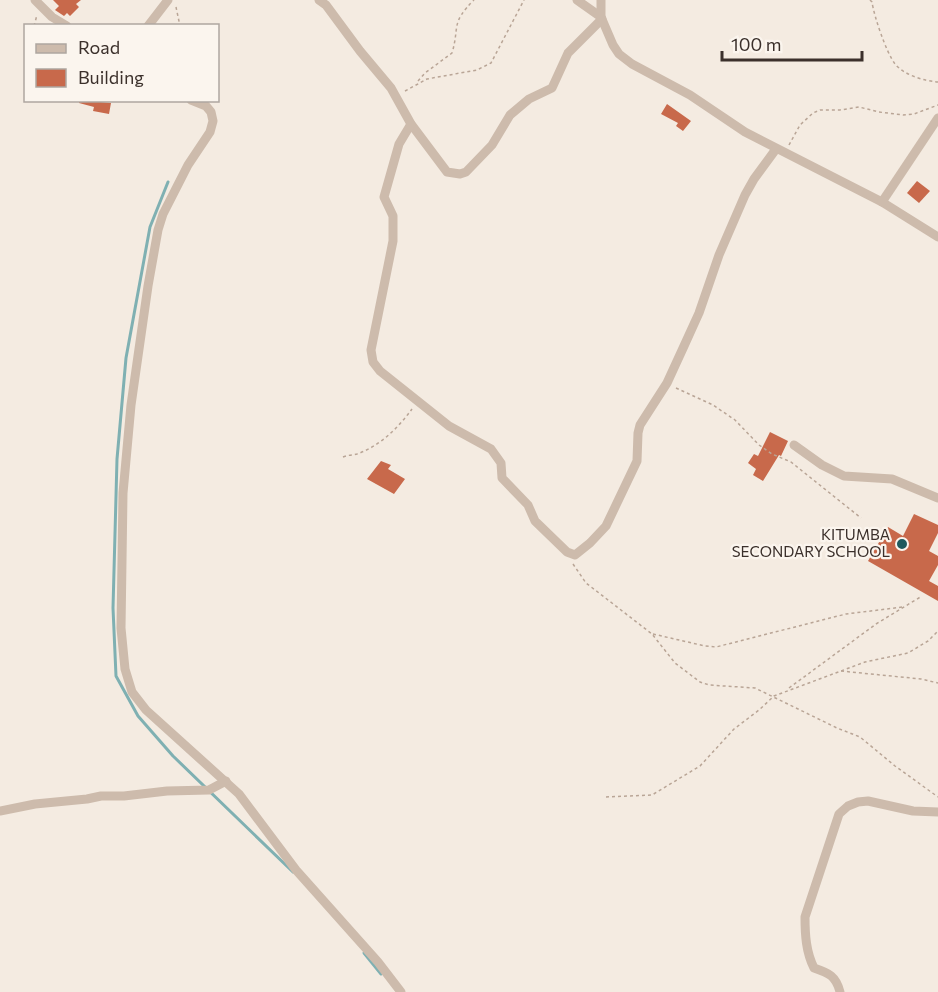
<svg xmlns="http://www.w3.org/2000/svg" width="938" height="992" viewBox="0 0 938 992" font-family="Commissioner,sans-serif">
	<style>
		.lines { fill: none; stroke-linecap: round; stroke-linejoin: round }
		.stream { stroke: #7fb0b2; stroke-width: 3 }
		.building { fill: #c8694b }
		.path { stroke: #b9a596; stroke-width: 1.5; stroke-dasharray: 3 3; stroke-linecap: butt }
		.minor { stroke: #cdbbac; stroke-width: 9 }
		.poi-dot { fill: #1f5a5e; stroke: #fbf5ee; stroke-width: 2 }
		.labels { text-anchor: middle; stroke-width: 4.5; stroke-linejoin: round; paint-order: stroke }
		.poi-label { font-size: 15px; fill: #3b302b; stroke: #fbf5ee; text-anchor: end }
	</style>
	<rect width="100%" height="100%" fill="#f4ebe1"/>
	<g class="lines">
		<g class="stream">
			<polyline points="168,182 150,227 126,358 117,459 113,608 116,676 138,716 173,756 293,872"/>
			<polyline points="364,953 381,974"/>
		</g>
	</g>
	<g class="building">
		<polygon points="53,0 81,0 76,4 79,7 70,16 67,13 64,16 55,10 59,6"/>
		<polygon points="79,100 111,103 109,114 93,111 94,107 79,103"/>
		<polygon points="667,104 691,121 683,131 676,126 678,123 661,114"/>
		<polygon points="917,181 930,191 919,203 907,193"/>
		<polygon points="770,432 788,441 781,456 779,455 763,481 753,475 756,469 748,463 754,454 758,456"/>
		<polygon points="381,461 391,465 388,469 405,479 394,494 367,479"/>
		<polygon points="914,514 938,525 938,533 929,551 938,556 938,565 929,581 938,586 938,601 868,561 888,527 903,536"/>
	</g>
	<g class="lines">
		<g class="path">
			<path d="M870,0L872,2C874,16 886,52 895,64C904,75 924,81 938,82"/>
			<polyline points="176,7 180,26"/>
			<polyline points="34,26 37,15"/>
			<path d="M418,81L425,73L452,53C460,26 450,24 474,0"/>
			<polyline points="405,91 427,79 477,70 491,63 524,0"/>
			<polyline points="789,145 800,125 813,113 820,110 840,110 859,107 879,112 903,115 914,114 938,105"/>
			<polyline points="676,388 713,405 735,420 759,445 772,454 791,462 861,518"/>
			<path d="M343,457C348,455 353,455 357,454C380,446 398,428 412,409"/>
			<polyline points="573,564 586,583 652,634 675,663 700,682 709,685 755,688 837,728 860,737 895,766 938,797"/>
			<polyline points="653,634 705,646 716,647 846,614 903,607"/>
			<polyline points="841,671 921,679 938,683"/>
			<polyline points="789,688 876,624 922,596"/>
			<polyline points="606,797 652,795 700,766 734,729 759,710 774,696 865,662 908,653 928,641 938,631"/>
		</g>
		<g class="minor">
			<polyline points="35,0 52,17 67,26"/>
			<polyline points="319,0 326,5 360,51 391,88 411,124 447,172 460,174 466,172 492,145 510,115 529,99 552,88 568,53 602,19"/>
			<polyline points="577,0 601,17"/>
			<polyline points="601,0 601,17 613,45 619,54 632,64 690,95 745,132 882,202 938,237"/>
			<polyline points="148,26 168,0"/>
			<polyline points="191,100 206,106 211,112 213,121 210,132 188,165 163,214 158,230 148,286 131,405 123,493 121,628 125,669 132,692 146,710 239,794 296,870 378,962 401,992"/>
			<polyline points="411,124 399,144 384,197 393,216 393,241 371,350 373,362 380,371 449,426 491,449 501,463 502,478 528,505 535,521 567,552 575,555 590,543 606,526 637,461 638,433 640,425 667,383 684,346 699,313 719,255 745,195 754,179 776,149"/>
			<polyline points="882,202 938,118"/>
			<polyline points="794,445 822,465 844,476 892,479 938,498"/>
			<polyline points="0,811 35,804 87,799 101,796 124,796 167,791 209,790 226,781"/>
			<path d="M840,992C836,976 829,973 814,968C806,952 805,935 805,917L839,814L848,806L858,802L868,801L913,811L938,812"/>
		</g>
	</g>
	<circle class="poi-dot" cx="902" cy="544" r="6"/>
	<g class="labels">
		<g class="poi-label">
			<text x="890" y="540">KITUMBA<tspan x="890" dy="17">SECONDARY SCHOOL</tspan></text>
		</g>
	</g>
	<rect x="24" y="24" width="195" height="78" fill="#fbf5ee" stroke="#aea6a0" stroke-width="1.5"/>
	<rect x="36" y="44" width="30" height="9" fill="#cdbbac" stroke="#aea6a0" stroke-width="1.5"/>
	<text x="78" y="54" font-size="18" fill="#3b302b">Road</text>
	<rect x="36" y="69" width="30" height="18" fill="#c8694b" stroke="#aea6a0" stroke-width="1.5"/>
	<text x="78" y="84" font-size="18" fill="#3b302b">Building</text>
	<path d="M722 51v9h140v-9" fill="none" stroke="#3b302b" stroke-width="3"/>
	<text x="731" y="51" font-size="18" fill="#3b302b" stroke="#fbf5ee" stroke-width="4.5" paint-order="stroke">100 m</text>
</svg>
